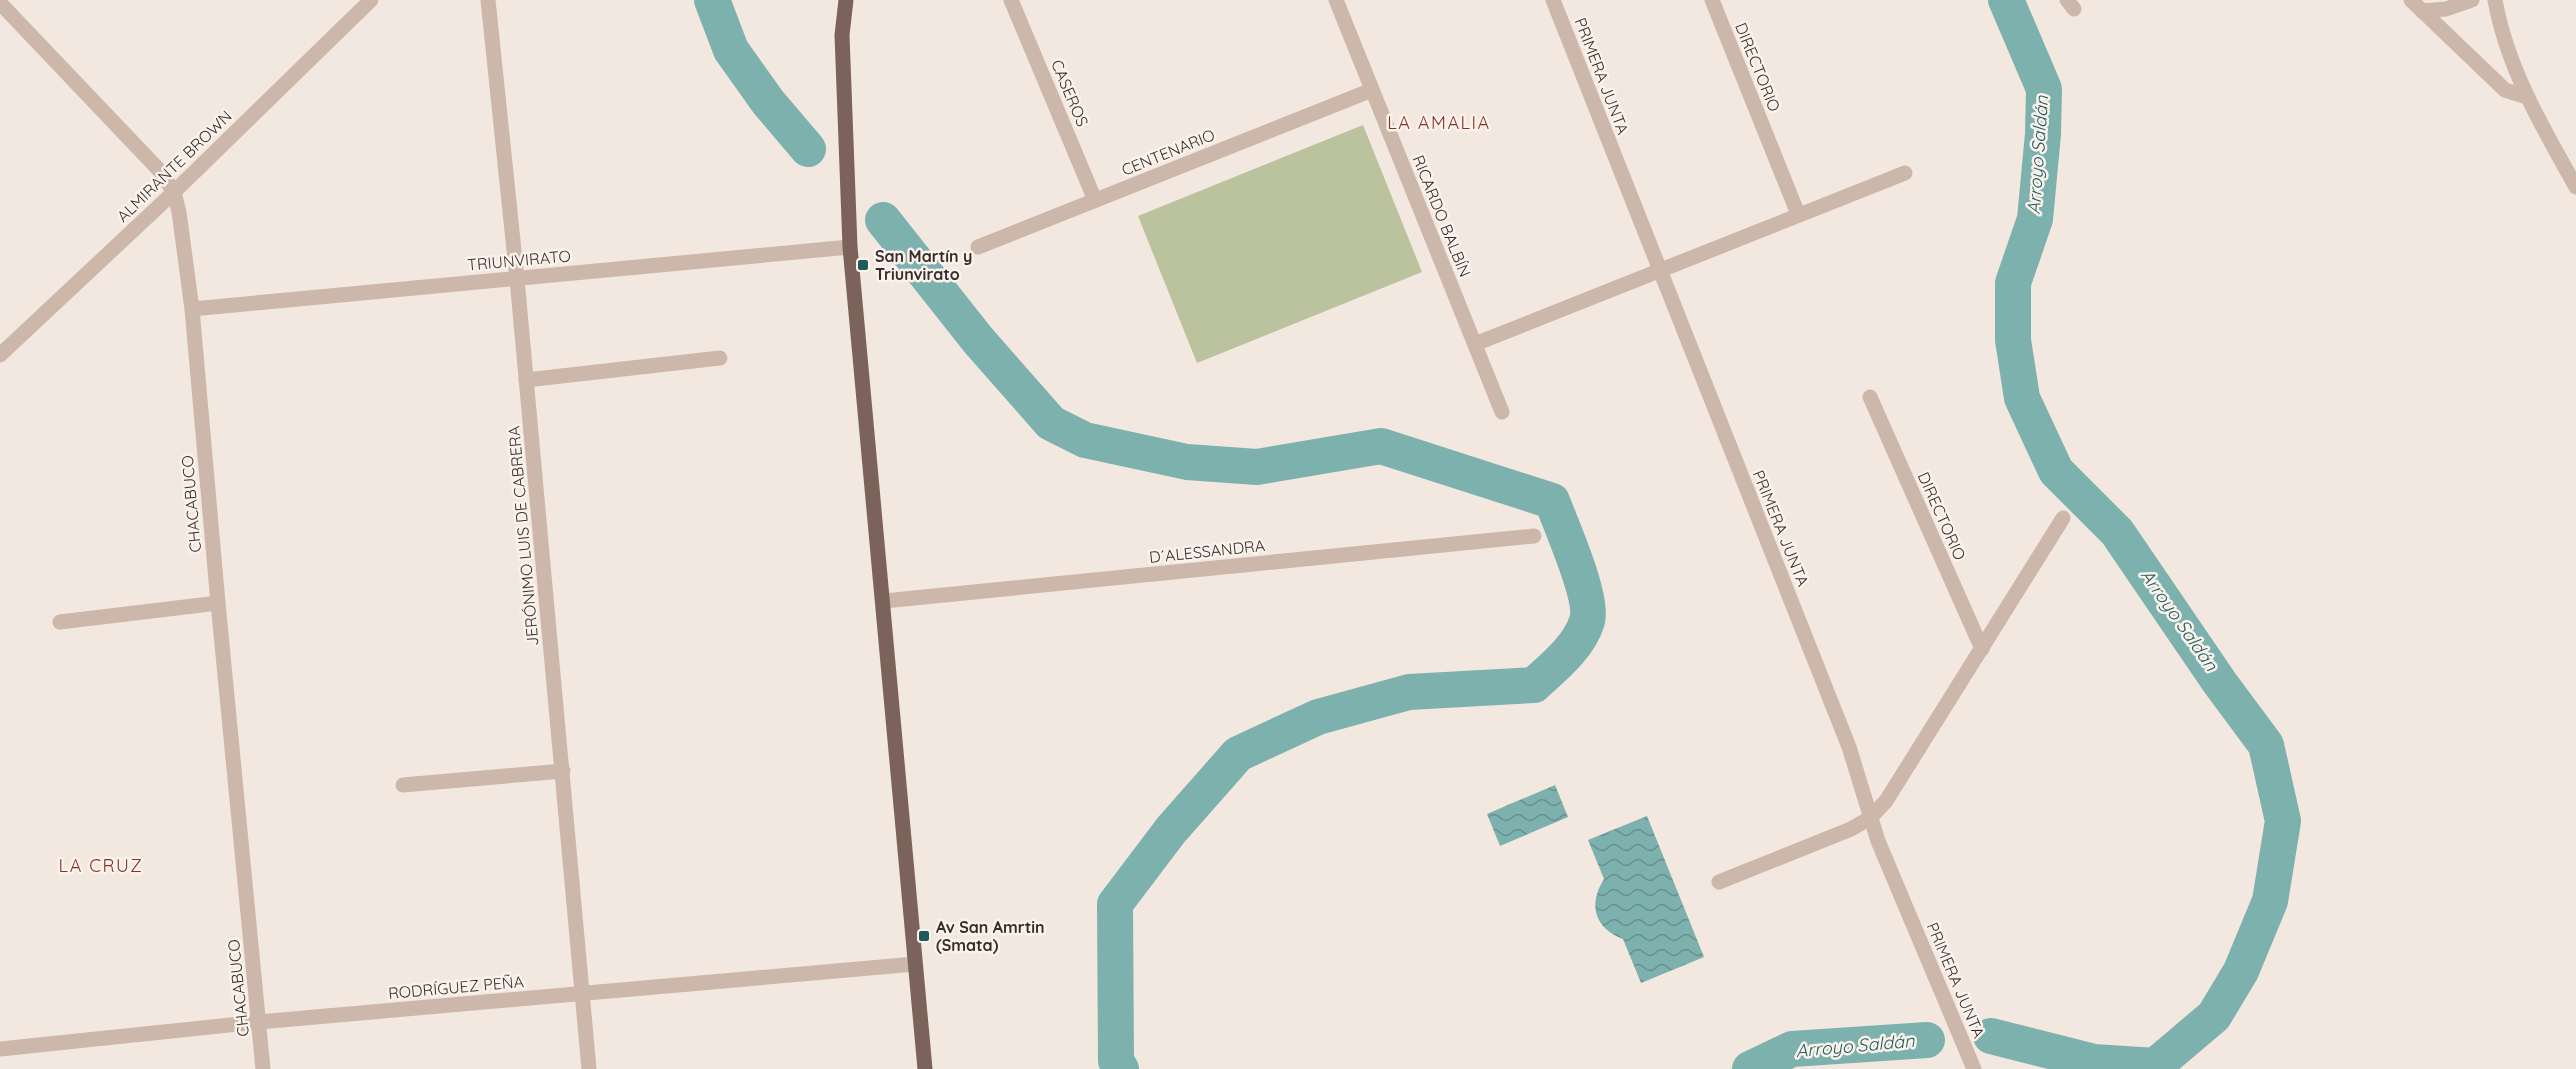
<svg xmlns="http://www.w3.org/2000/svg" width="2576" height="1069" viewBox="0 0 2576 1069" font-family="Quicksand,sans-serif">
	<style>
		.garden { fill: #bac39e }
		.water { fill: url(#water-waves) }
		.lines { fill: none; stroke-linecap: round; stroke-linejoin: round }
		.river { stroke: #7db1ae; stroke-width: 36 }
		.minor { stroke: #ccb7aa; stroke-width: 15 }
		.major { stroke: #7b635b; stroke-width: 15 }
		.poi-dot { fill: #1f5b5a; stroke: #faf2ec; stroke-width: 2 }
		.labels { text-anchor: middle; stroke-width: 5; stroke-linejoin: round; paint-order: stroke }
		.street-label { font-size: 16px; fill: #392d2a; stroke: #faf2ec }
		.poi-label { font-size: 16px; font-weight: bold; fill: #392d2a; stroke: #faf2ec; text-anchor: start }
		.neighbourhood-label { font-size: 18px; letter-spacing: 1.5px; fill: #893222; stroke: #faf2ec }
		.water-label { font-size: 18px; font-style: italic; fill: #1f5b5a; stroke: #faf2ec }
	</style>
	<defs>
		<pattern id="water-waves" width="16" height="10" patternUnits="userSpaceOnUse" patternTransform="scale(1.5)"><rect width="16" height="10" fill="#7db1ae"/><path d="M0 5q4-4 8 0t8 0" fill="none" stroke="#67908e"/></pattern>
	</defs>
	<rect width="100%" height="100%" fill="#f3e8df"/>
	<polygon class="garden" points="1363,125 1422,272 1197,363 1138,216"/>
	<g class="water">
		<polygon points="1555,785 1568,817 1500,846 1487,814"/>
		<path d="M1647,816L1704,957L1641,983L1623,939C1594,928 1588,904 1604,879L1588,840Z"/>
	</g>
	<g class="lines">
		<g class="river">
			<polyline points="712,0 731,50 768,102 808,149"/>
			<path d="M883,220L978,340L1051,423L1085,440L1187,462L1257,467L1381,446L1552,501C1561,525 1594,599 1587,621C1579,647 1554,667 1534,685L1409,692L1318,717L1238,754L1171,830L1115,904L1116,1061L1121,1069"/>
			<polyline points="1991,1036 2094,1062 2155,1066 2214,1016 2241,971 2270,901 2283,821 2266,745 2220,683 2117,532 2056,471 2022,398 2013,340 2013,283 2035,219 2043,134 2044,89 2006,0"/>
			<polyline points="1750,1069 1792,1049 1927,1040"/>
		</g>
		<g class="minor">
			<polyline points="488,0 517,279 589,1069"/>
			<polyline points="1011,0 1095,200"/>
			<polyline points="1336,0 1502,412"/>
			<polyline points="1553,0 1849,747 1878,841 1974,1069"/>
			<polyline points="1712,0 1798,214"/>
			<polyline points="2067,0 2074,9"/>
			<polyline points="2411,0 2505,90 2527,97"/>
			<path d="M2495,0C2507,68 2543,128 2576,187"/>
			<polyline points="0,3 160,171 174,192 179,212 192,309 218,603 263,1069"/>
			<polyline points="2422,11 2446,9 2472,0"/>
			<polyline points="978,247 1372,90"/>
			<polyline points="192,309 850,247"/>
			<polyline points="1475,344 1905,173"/>
			<polyline points="0,355 174,192 371,0"/>
			<polyline points="526,380 720,358"/>
			<polyline points="1870,397 1982,649"/>
			<polyline points="884,601 1534,536"/>
			<polyline points="60,622 218,603"/>
			<polyline points="403,785 563,771"/>
			<polyline points="1719,882 1851,829 1870,818 1886,801 2063,518"/>
			<polyline points="0,1049 259,1022 915,964"/>
		</g>
		<polyline class="major" points="846,0 842,35 850,247 925,1069"/>
	</g>
	<g class="poi-dot">
		<rect x="857" y="259" width="12" height="12" rx="3"/>
		<rect x="918" y="930" width="12" height="12" rx="3"/>
	</g>
	<g class="labels">
		<g class="street-label">
			<text transform="translate(1758 67) rotate(68)" y="6">DIRECTORIO</text>
			<text transform="translate(1602 76) rotate(69)" y="6">PRIMERA JUNTA</text>
			<text transform="translate(1070 93) rotate(67)" y="6">CASEROS</text>
			<text transform="translate(1168 152) rotate(-22)" y="6">CENTENARIO</text>
			<text transform="translate(174 166) rotate(-44)" y="6">ALMIRANTE BROWN</text>
			<text transform="translate(1442 216) rotate(68)" y="6">RICARDO BALBÍN</text>
			<text transform="translate(519 260) rotate(-5)" y="6">TRIUNVIRATO</text>
			<text transform="translate(191 504) rotate(-95)" y="6">CHACABUCO</text>
			<text transform="translate(1942 516) rotate(66)" y="6">DIRECTORIO</text>
			<text transform="translate(1781 528) rotate(68)" y="6">PRIMERA JUNTA</text>
			<text transform="translate(523 536) rotate(-95)" y="6">JERÓNIMO LUIS DE CABRERA</text>
			<text transform="translate(1207 551) rotate(-6)" y="6">D´ALESSANDRA</text>
			<text transform="translate(1956 980) rotate(67)" y="6">PRIMERA JUNTA</text>
			<text transform="translate(456 987) rotate(-5)" y="6">RODRÍGUEZ PEÑA</text>
			<text transform="translate(238 988) rotate(-96)" y="6">CHACABUCO</text>
		</g>
		<g class="poi-label">
			<text x="875" y="262">San Martín y<tspan x="875" dy="18">Triunvirato</tspan></text>
			<text x="936" y="933">Av San Amrtin<tspan x="936" dy="18">(Smata)</tspan></text>
		</g>
		<g class="neighbourhood-label">
			<text x="1439" y="129">LA AMALIA</text>
			<text x="101" y="872">LA CRUZ</text>
		</g>
		<g class="water-label">
			<text transform="translate(2038 155) rotate(-86)" y="6">Arroyo Saldán</text>
			<text transform="translate(2179 620) rotate(55)" y="6">Arroyo Saldán</text>
			<text transform="translate(1855 1046) rotate(-5)" y="6">Arroyo Saldán</text>
		</g>
	</g>
</svg>
